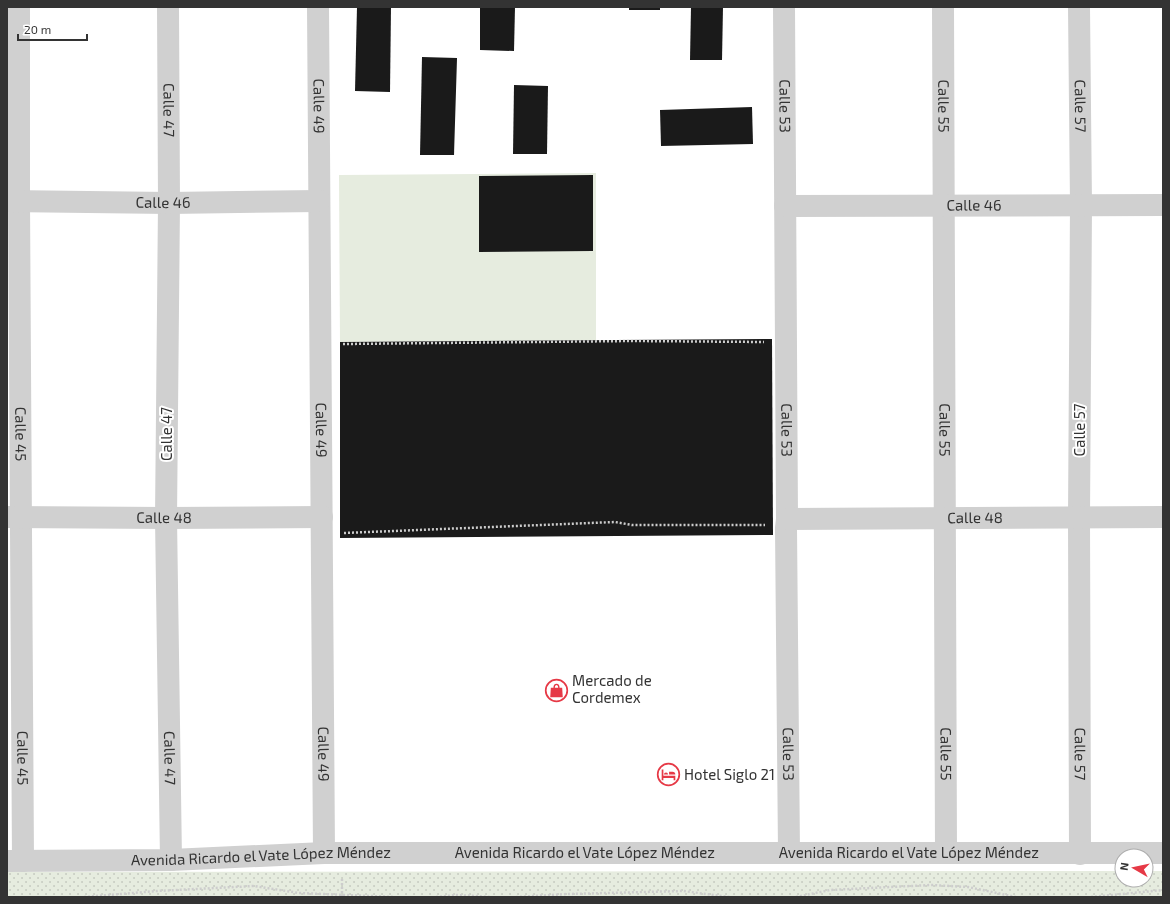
<svg xmlns="http://www.w3.org/2000/svg" width="1170" height="904" viewBox="0 0 1170 904" font-family="'Exo 2',sans-serif">
	<style>
		.grass { fill: url(#grass-dots) }
		.garden { fill: #e6ecdf }
		.building { fill: #1a1a1a }
		.lines { fill: none; stroke-linecap: round; stroke-linejoin: round }
		.path { stroke: #cdcdcd; stroke-width: 2.5; stroke-dasharray: 2 2; stroke-linecap: butt }
		.minor { stroke: #d0d0d0; stroke-width: 22 }
		.labels { text-anchor: middle; stroke-width: 4; stroke-linejoin: round; paint-order: stroke }
		.street-label { font-size: 15px; fill: #333; stroke: #fff }
		.poi-label { font-size: 15px; fill: #333; stroke: #fff; text-anchor: start }
	</style>
	<defs>
		<pattern id="grass-dots" width="8" height="8" patternUnits="userSpaceOnUse"><rect width="8" height="8" fill="#e6ecdf"/><path d="M2 2h.1M6 6h.1" fill="none" stroke="#c6cbc0" stroke-width="1.8" stroke-linecap="round"/></pattern>
	</defs>
	<rect width="100%" height="100%" fill="#fff"/>
	<polygon class="grass" points="1122,871 1122,880 1146,880 1146,871 1163,871 1163,897 7,897 7,872"/>
	<polygon class="garden" points="596,173 596,340 340,342 339,175"/>
	<g class="building">
		<polygon points="357,7 391,7 390,92 355,91"/>
		<polygon points="480,7 515,7 514,51 480,50"/>
		<rect x="629" y="7" width="31" height="3"/>
		<polygon points="691,7 723,7 722,60 690,60"/>
		<polygon points="422,57 457,58 454,155 420,155"/>
		<polygon points="514,85 548,86 547,154 513,154"/>
		<polygon points="752,107 753,144 661,146 660,110"/>
		<polygon points="593,175 593,251 479,252 479,176"/>
		<polygon points="772,339 773,535 340,538 340,342"/>
	</g>
	<g class="lines">
		<g class="path">
			<polyline points="343,344 632,341 764,342"/>
			<polyline points="344,533 615,522 632,525 765,525"/>
			<polyline points="84,897 157,891 254,886 299,893 394,897"/>
			<polyline points="342,897 342,877"/>
			<polyline points="436,897 457,895 492,897"/>
			<polyline points="516,897 568,894 683,891 730,897"/>
			<polyline points="796,897 830,890 931,885 968,887 1016,897"/>
			<polyline points="1091,897 1163,890"/>
		</g>
		<g class="minor">
			<path id="s1" d="M19,7V201L23,861"/>
			<path id="s2" d="M168,7L169,203L166,518L171,860"/>
			<path id="s3" d="M318,7L324,853"/>
			<path id="s4" d="M784,7L787,519L786,528L789,853"/>
			<path id="s5" d="M943,7L946,853"/>
			<path id="s6" d="M1079,7L1081,205L1079,518L1080,854"/>
			<path id="s7" d="M7,201L169,203L319,201"/>
			<path id="s8" d="M785,206L1163,205"/>
			<path id="s9" d="M7,517L166,518L322,517"/>
			<path id="s10" d="M787,519L1163,517"/>
			<path id="s11" d="M7,861L171,860L324,853H1163"/>
		</g>
	</g>
	<defs>
		<symbol id="shop-ring" viewBox="-11 -11 22 22"><circle r="9.5" fill="#fff" stroke="#e63946" stroke-width="1.5"/><path d="M-5-2.5h2.3a2.7 3.5 0 0 1 5.4 0H5L5.5 6h-11ZM-1.5-2.5h3a1.5 2.3 0 0 0-3 0Z" fill="#e63946"/></symbol>
		<symbol id="hotel-ring" viewBox="-11 -11 22 22"><circle r="9.5" fill="#fff" stroke="#e63946" stroke-width="1.5"/><path d="M-6-4.5h1.5V1H6V5H4.5V3h-9V5H-6ZM-4 0a1.8 1.8 0 1 1 3.6 0ZM.5 0V-2.5h3Q6-2.5 6 0Z" fill="#e63946"/></symbol>
	</defs>
	<g fill-rule="evenodd">
		<use href="#shop-ring" x="544" y="678" width="25" height="25"/>
		<use href="#hotel-ring" x="656" y="762" width="25" height="25"/>
	</g>
	<g class="labels">
		<g class="street-label">
			<text dy="5" stroke="none"><textPath href="#s3" startOffset="99">Calle 49</textPath></text>
			<text dy="5" stroke="none"><textPath href="#s4" startOffset="99">Calle 53</textPath></text>
			<text dy="5" stroke="none"><textPath href="#s5" startOffset="99">Calle 55</textPath></text>
			<text dy="5" stroke="none"><textPath href="#s6" startOffset="99">Calle 57</textPath></text>
			<text dy="5" stroke="none"><textPath href="#s2" startOffset="103">Calle 47</textPath></text>
			<text dy="5" stroke="none"><textPath href="#s7" startOffset="156">Calle 46</textPath></text>
			<text dy="5" stroke="none"><textPath href="#s8" startOffset="189">Calle 46</textPath></text>
			<text dy="5" stroke="none"><textPath href="#s3" startOffset="423">Calle 49</textPath></text>
			<text dy="5" stroke="none"><textPath href="#s4" startOffset="423">Calle 53</textPath></text>
			<text dy="5" stroke="none"><textPath href="#s5" startOffset="423">Calle 55</textPath></text>
			<text transform="translate(1080 430) rotate(-90)" y="5">Calle 57</text>
			<text dy="5" stroke="none"><textPath href="#s1" startOffset="427">Calle 45</textPath></text>
			<text transform="translate(167 434) rotate(-90)" y="5">Calle 47</text>
			<text dy="5" stroke="none"><textPath href="#s9" startOffset="157">Calle 48</textPath></text>
			<text dy="5" stroke="none"><textPath href="#s10" startOffset="188">Calle 48</textPath></text>
			<text dy="5" stroke="none"><textPath href="#s3" startOffset="747">Calle 49</textPath></text>
			<text dy="5" stroke="none"><textPath href="#s4" startOffset="747">Calle 53</textPath></text>
			<text dy="5" stroke="none"><textPath href="#s5" startOffset="747">Calle 55</textPath></text>
			<text dy="5" stroke="none"><textPath href="#s6" startOffset="747">Calle 57</textPath></text>
			<text dy="5" stroke="none"><textPath href="#s1" startOffset="751">Calle 45</textPath></text>
			<text dy="5" stroke="none"><textPath href="#s2" startOffset="751">Calle 47</textPath></text>
			<text dy="5" stroke="none"><textPath href="#s11" startOffset="578">Avenida Ricardo el Vate López Méndez</textPath></text>
			<text dy="5" stroke="none"><textPath href="#s11" startOffset="902">Avenida Ricardo el Vate López Méndez</textPath></text>
			<text dy="5" stroke="none"><textPath href="#s11" startOffset="254">Avenida Ricardo el Vate López Méndez</textPath></text>
		</g>
		<g class="poi-label">
			<text x="572" y="686">Mercado de<tspan x="572" dy="17">Cordemex</tspan></text>
			<text x="684" y="780">Hotel Siglo 21</text>
		</g>
	</g>
	<rect width="1170" height="904" fill="none" stroke="#333333" stroke-width="16"/>
	<g transform="translate(1134 868) rotate(279)"><circle r="19" fill="#ffffff" stroke="#adadad"/>
	<path d="M0-3L7 15L0 10L-7 15Z" fill="#e63946"/>
	<text y="-6" font-size="11" font-weight="bold" text-anchor="middle" fill="#333333">N</text>
	</g>
	<path d="M18 34v6h69v-6" fill="none" stroke="#333333" stroke-width="2"/>
	<text x="24" y="34" font-size="12" fill="#333333" stroke="#ffffff" stroke-width="3" paint-order="stroke">20 m</text>
</svg>
